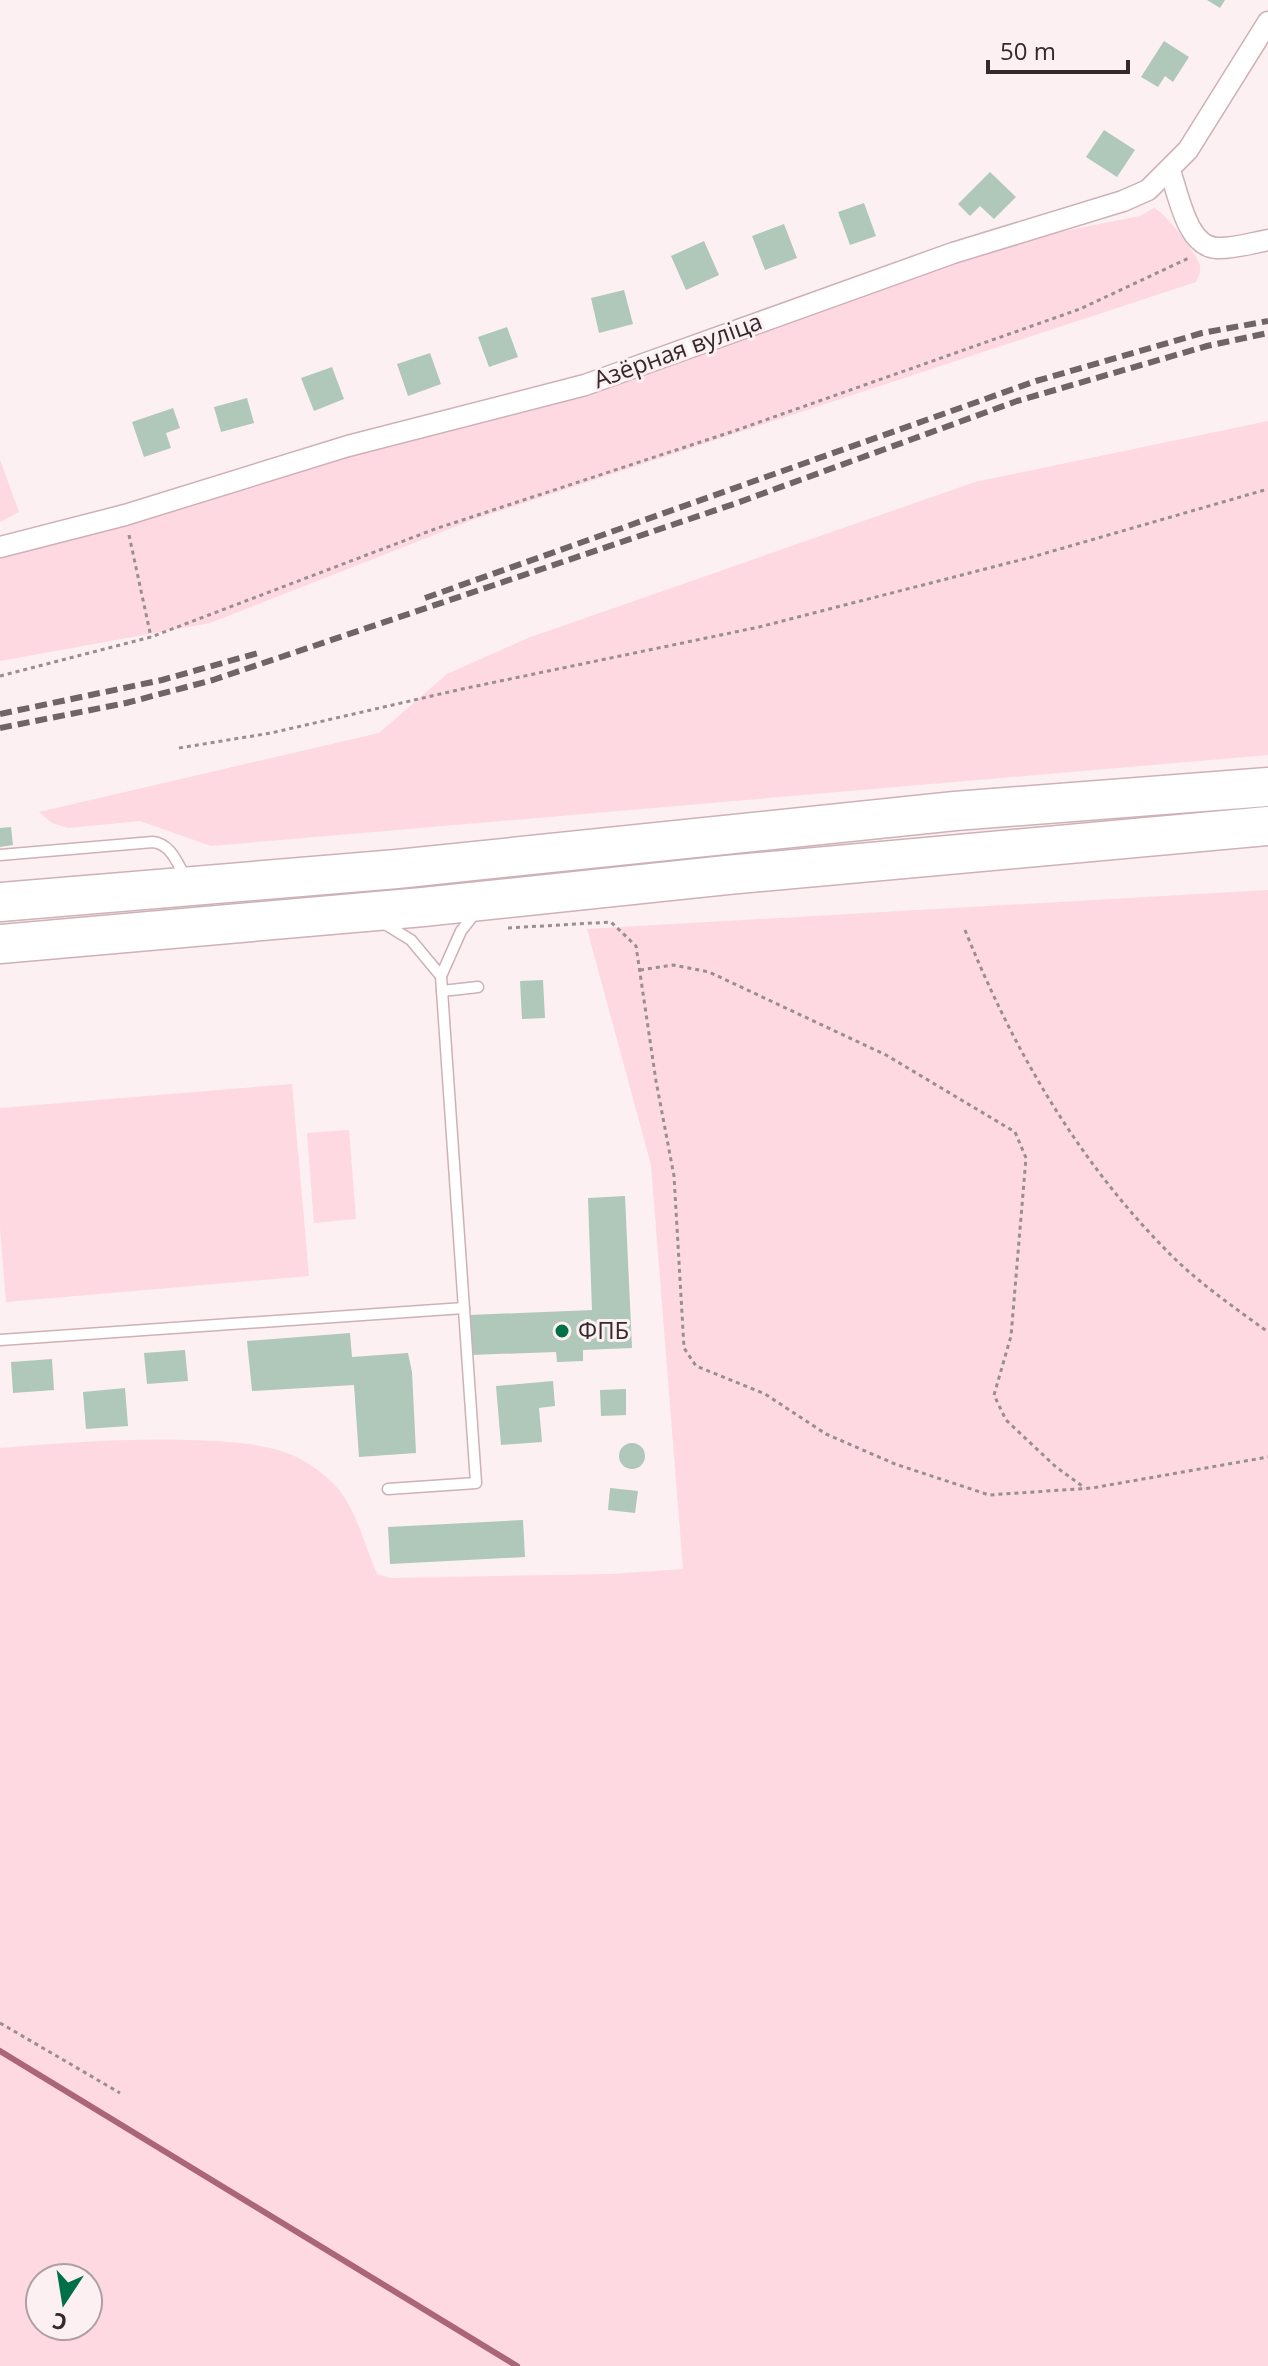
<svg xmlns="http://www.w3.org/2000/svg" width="1268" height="2366" viewBox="0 0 1268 2366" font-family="'Open Sans',sans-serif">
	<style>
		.green { fill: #fed9e1; fill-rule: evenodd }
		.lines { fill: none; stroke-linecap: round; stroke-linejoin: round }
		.stream { stroke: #aa6678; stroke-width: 6 }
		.building { fill: #afc8ba }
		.lane-casing { stroke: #ceb1b7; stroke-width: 13 }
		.street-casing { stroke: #ceb1b7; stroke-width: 23 }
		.highway-casing { stroke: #ceb1b7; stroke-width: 41 }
		.path { stroke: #998e90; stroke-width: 3; stroke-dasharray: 4 4; stroke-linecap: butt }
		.lane { stroke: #fff; stroke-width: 10 }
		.street { stroke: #fff; stroke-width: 20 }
		.highway { stroke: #fff; stroke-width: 38 }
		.rail { stroke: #6f6467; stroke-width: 6; stroke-dasharray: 12 6; stroke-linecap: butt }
		.poi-dot { fill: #017048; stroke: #fcf0f2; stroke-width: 3 }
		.labels { text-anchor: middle; stroke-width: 6; stroke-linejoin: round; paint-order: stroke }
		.street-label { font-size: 24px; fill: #34292c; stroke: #fcf0f2 }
		.poi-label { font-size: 24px; fill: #34292c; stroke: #fcf0f2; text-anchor: start }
	</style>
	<rect width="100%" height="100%" fill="#fcf0f2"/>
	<g class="green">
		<path d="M1154,208C1165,212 1194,251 1199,263C1202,270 1199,275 1196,282L475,519L210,623L0,661V547L585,385L953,253L1140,216Z"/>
		<polygon points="1268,421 1268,755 211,846 140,821 68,828 52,823 39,812 379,733 447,674 528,638 975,482"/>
		<polygon points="0,460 19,512 0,522"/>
		<path d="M1268,890V2366H0V1448C63,1443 126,1438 189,1440C217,1441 246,1442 274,1449C299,1455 323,1471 340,1491C358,1515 365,1547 377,1574L391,1578L611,1574L683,1569L651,1165L587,929ZM40,2278H88V2326H40Z"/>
		<polygon points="292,1084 309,1276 6,1302 0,1228 0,1108"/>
		<polygon points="349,1130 356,1219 314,1223 307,1133"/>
	</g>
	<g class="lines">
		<polyline class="stream" points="0,2051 517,2366"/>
	</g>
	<g class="building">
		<polygon points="1207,0 1225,0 1220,8"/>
		<polygon points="1164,41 1189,57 1173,82 1165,76 1158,87 1141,77"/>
		<polygon points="1104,130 1135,150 1117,177 1086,157"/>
		<polygon points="990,172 1016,197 994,219 980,206 970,216 958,204"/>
		<polygon points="864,203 876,236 850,245 838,212"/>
		<polygon points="784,224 797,258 765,270 752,236"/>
		<polygon points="704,241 719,275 686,290 671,256"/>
		<polygon points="624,290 633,324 599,333 591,298"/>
		<polygon points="507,327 518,357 489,367 478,337"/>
		<polygon points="430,353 441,384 408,396 397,364"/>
		<polygon points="332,367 344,399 314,411 301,378"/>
		<polygon points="247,398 254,423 221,432 214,407"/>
		<polygon points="173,408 180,428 166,433 171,448 144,457 132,422"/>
		<polygon points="11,827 13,845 0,847 0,828"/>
		<polygon points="543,980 545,1018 522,1019 520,981"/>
		<polygon points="625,1196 632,1348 583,1350 583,1361 557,1362 556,1352 470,1355 469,1315 592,1310 588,1198"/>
		<polygon points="350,1333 352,1357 408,1353 412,1372 416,1453 359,1457 354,1385 252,1391 247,1341"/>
		<polygon points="185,1350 188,1381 147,1384 144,1353"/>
		<polygon points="52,1359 54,1390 13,1393 11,1362"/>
		<polygon points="553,1381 555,1406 539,1408 542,1442 501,1445 496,1386"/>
		<polygon points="125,1388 128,1426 86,1429 83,1392"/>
		<polygon points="626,1389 626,1415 601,1416 600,1390"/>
		<circle cx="632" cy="1456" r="13"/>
		<polygon points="610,1488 638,1491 635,1513 608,1510"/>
		<polygon points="523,1520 525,1557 390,1564 388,1527"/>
	</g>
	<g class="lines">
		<defs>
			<g id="lane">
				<path d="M0,855L153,842C171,844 177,863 186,878"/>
				<polyline points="385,924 411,940 441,976"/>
				<polyline points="442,991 478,987"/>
				<polyline points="0,1340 464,1308"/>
				<polyline points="388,1489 476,1483 441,976 461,931 476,912"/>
			</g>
			<g id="street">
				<path d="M1170,171C1179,196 1187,247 1217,248C1233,249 1252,243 1268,240"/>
				<polyline points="0,547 125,515 348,446 585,385 953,253 1123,201 1148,190 1188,150 1268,22"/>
			</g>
			<g id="highway">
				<polyline points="0,902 397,869 955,811 1268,787"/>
				<polyline points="0,944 423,907 727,875 1268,826"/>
			</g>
		</defs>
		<use href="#lane" class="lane-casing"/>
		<use href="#street" class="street-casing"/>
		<use href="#highway" class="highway-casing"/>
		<g class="path">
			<polyline points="129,535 151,637"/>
			<polyline points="0,676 151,637 435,529 734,431 1080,309 1191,257"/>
			<polyline points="179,748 271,733 462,689 759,627 1032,557 1268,489"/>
			<polyline points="508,928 611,922 636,946 656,1081 674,1176 684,1348 696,1366 765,1394 826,1434 895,1464 989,1495 1092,1488 1268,1457"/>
			<path d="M965,930C1013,1049 1077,1160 1168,1252C1196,1281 1235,1308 1268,1332"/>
			<polyline points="640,970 673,965 709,972 886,1055 1015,1132 1026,1158 1011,1336 994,1395 1006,1420 1056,1467 1085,1488"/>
			<polyline points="0,2023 120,2093"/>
		</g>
		<use href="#lane" class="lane"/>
		<use href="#street" class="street"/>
		<use href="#highway" class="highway"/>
		<g class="rail">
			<polyline points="425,598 1036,381 1202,333 1268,321"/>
			<polyline points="0,714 162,680 258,653"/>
			<polyline points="0,728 126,703 213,680 734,504 1017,401 1207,346 1268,333"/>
		</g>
	</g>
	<circle class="poi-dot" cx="562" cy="1331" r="8"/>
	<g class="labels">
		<g class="street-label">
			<text transform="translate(678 351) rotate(-20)" y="8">Азёрная вуліца</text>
		</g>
		<g class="poi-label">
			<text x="578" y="1339">ФПБ</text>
		</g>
	</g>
	<g transform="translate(64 2302) rotate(192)"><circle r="38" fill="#fcf0f2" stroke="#aca0a3" stroke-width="2"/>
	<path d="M0-6L14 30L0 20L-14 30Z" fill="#017048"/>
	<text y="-12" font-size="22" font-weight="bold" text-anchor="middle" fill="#34292c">С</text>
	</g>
	<path d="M988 60v12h140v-12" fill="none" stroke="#34292c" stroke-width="4"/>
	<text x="1000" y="60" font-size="24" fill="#34292c" stroke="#fcf0f2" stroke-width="6" paint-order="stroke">50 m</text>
</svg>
